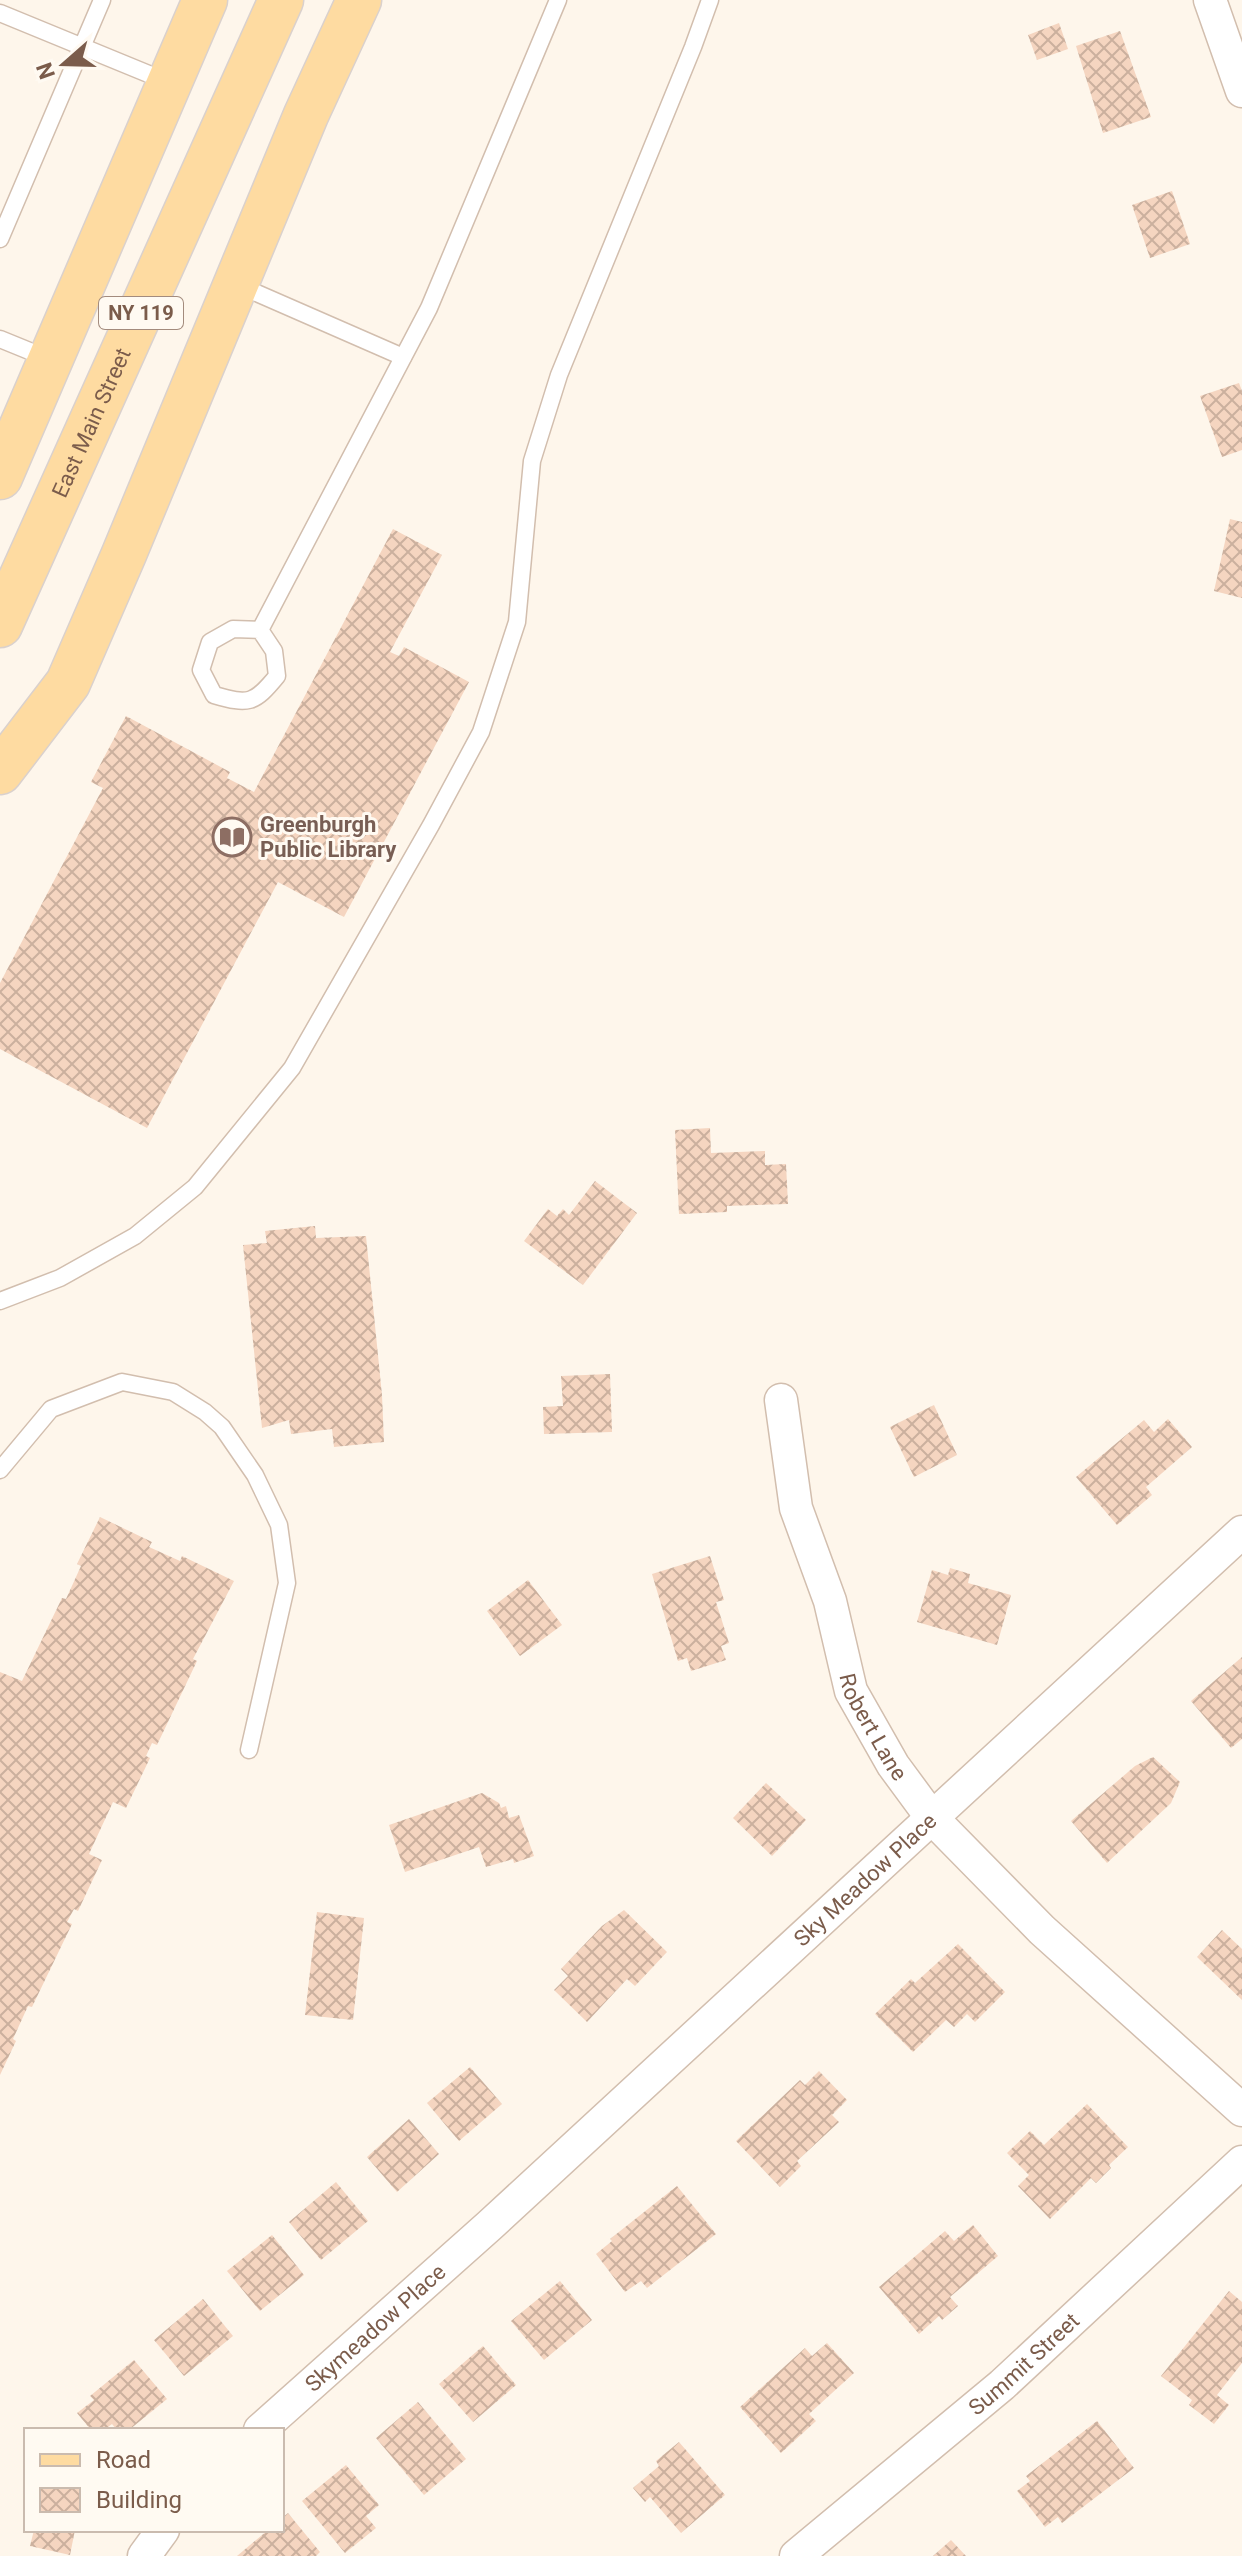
<svg xmlns="http://www.w3.org/2000/svg" width="1242" height="2556" viewBox="0 0 1242 2556" font-family="Roboto,sans-serif">
	<style>
		.building { fill: url(#building-cross-hatch) }
		.lines { fill: none; stroke-linecap: round; stroke-linejoin: round }
		.service-casing { stroke: #d2beae; stroke-width: 19 }
		.minor-casing { stroke: #d2beae; stroke-width: 35 }
		.primary-casing { stroke: #dad1cd; stroke-width: 47 }
		.service { stroke: #fff; stroke-width: 16 }
		.minor { stroke: #fff; stroke-width: 32 }
		.primary { stroke: #fedba1; stroke-width: 44 }
		.labels { text-anchor: middle; stroke-width: 6; stroke-linejoin: round; paint-order: stroke }
		.shield { fill: #fffaf2; stroke: #a38b7d; stroke-width: 2 }
		.shield-label { font-size: 20px; font-weight: bold; fill: #7b5c4b }
		.street-label { font-size: 22px; fill: #7b5c4b; stroke: #fffaf2 }
		.education-label { font-size: 22px; font-weight: bold; fill: #785e54; stroke: #fffaf2; text-anchor: start }
	</style>
	<defs>
		<pattern id="building-cross-hatch" width="8" height="8" patternUnits="userSpaceOnUse" patternTransform="scale(2)"><rect width="8" height="8" fill="#f5d5c0"/><path d="M0 0l8 8M0 8l8-8" fill="none" stroke="#cbb09e"/></pattern>
	</defs>
	<rect width="100%" height="100%" fill="#fef6eb"/>
	<g class="building">
		<polygon points="1059,23 1068,49 1037,60 1028,35"/>
		<polygon points="1120,31 1151,117 1103,133 1076,46"/>
		<polygon points="1172,191 1190,244 1150,258 1132,205"/>
		<polygon points="1239,383 1242,391 1242,450 1222,457 1200,396"/>
		<polygon points="1230,519 1242,522 1242,598 1214,591"/>
		<polygon points="393,529 442,555 390,652 399,656 404,647 469,682 344,917 278,882 147,1128 0,1049 0,983 103,788 91,782 126,716 230,772 227,778 254,792"/>
		<polygon points="710,1128 711,1153 765,1151 765,1165 786,1164 788,1204 727,1206 727,1212 679,1214 675,1130"/>
		<polygon points="595,1181 637,1213 583,1285 524,1241 548,1209 557,1216 563,1209 569,1215"/>
		<polygon points="315,1226 316,1238 366,1236 382,1395 384,1442 334,1447 332,1429 291,1434 289,1420 262,1428 243,1245 267,1243 265,1231"/>
		<polygon points="610,1374 612,1432 544,1434 543,1407 563,1406 561,1376"/>
		<polygon points="934,1405 957,1455 914,1477 890,1427"/>
		<polygon points="1168,1419 1192,1447 1146,1487 1152,1495 1117,1525 1076,1477 1144,1420 1154,1432"/>
		<polygon points="100,1517 152,1542 149,1547 180,1561 182,1556 234,1581 193,1659 197,1661 157,1745 152,1743 146,1756 150,1758 126,1808 113,1802 89,1854 102,1860 78,1911 74,1909 67,1922 72,1924 32,2007 28,2006 13,2039 16,2041 0,2075 0,1672 22,1681 62,1598 66,1599 81,1566 77,1564"/>
		<polygon points="710,1556 724,1600 716,1602 729,1643 721,1646 726,1660 691,1671 687,1658 678,1661 652,1574"/>
		<polygon points="950,1568 970,1574 968,1583 1011,1595 997,1645 917,1622 932,1570 948,1575"/>
		<polygon points="528,1580 562,1625 520,1656 487,1611"/>
		<polygon points="1242,1657 1242,1739 1231,1748 1191,1701"/>
		<polygon points="1153,1757 1180,1782 1171,1803 1107,1863 1071,1821 1135,1766"/>
		<polygon points="766,1783 806,1820 772,1856 733,1818"/>
		<polygon points="482,1793 499,1803 501,1808 506,1806 509,1818 519,1815 534,1856 514,1863 513,1859 486,1867 479,1847 405,1872 389,1825"/>
		<polygon points="624,1910 667,1952 635,1986 627,1979 587,2022 554,1990 568,1976 561,1969 602,1926"/>
		<polygon points="317,1912 364,1918 353,2020 305,2015"/>
		<polygon points="1222,1930 1242,1949 1242,2000 1197,1957"/>
		<polygon points="958,1944 1005,1992 975,2022 967,2014 954,2027 946,2020 913,2052 875,2014 911,1979 915,1983"/>
		<polygon points="470,2067 502,2104 459,2141 427,2103"/>
		<polygon points="819,2071 847,2100 832,2115 839,2122 797,2161 801,2166 780,2187 736,2141 800,2080 805,2085"/>
		<polygon points="1087,2104 1128,2147 1109,2165 1111,2168 1096,2183 1091,2178 1050,2219 1018,2186 1029,2175 1007,2153 1030,2131 1044,2145"/>
		<polygon points="409,2119 439,2154 397,2192 367,2157"/>
		<polygon points="336,2182 368,2221 321,2260 289,2222"/>
		<polygon points="677,2186 716,2234 647,2288 641,2281 625,2292 596,2254 612,2241 610,2239"/>
		<polygon points="973,2225 998,2256 950,2297 958,2306 942,2320 939,2316 919,2334 879,2287 945,2231 954,2241"/>
		<polygon points="272,2235 304,2275 260,2311 227,2271"/>
		<polygon points="560,2281 592,2320 544,2360 511,2321"/>
		<polygon points="1229,2291 1242,2302 1242,2363 1217,2395 1229,2405 1214,2424 1189,2405 1192,2400 1161,2376"/>
		<polygon points="203,2299 233,2336 184,2376 154,2340"/>
		<polygon points="827,2343 854,2373 809,2414 816,2421 781,2453 740,2407 805,2348 812,2356"/>
		<polygon points="483,2346 516,2385 473,2422 439,2384"/>
		<polygon points="134,2360 167,2399 129,2430 117,2430 112,2424 104,2430 91,2430 77,2413 94,2400 90,2396"/>
		<polygon points="418,2402 466,2459 424,2495 376,2438"/>
		<polygon points="1097,2421 1134,2468 1062,2523 1058,2517 1045,2527 1017,2491 1030,2481 1026,2476"/>
		<polygon points="679,2442 725,2495 681,2533 650,2497 645,2502 633,2488 659,2466 656,2461"/>
		<polygon points="346,2465 379,2505 366,2516 376,2528 345,2553 302,2501"/>
		<polygon points="288,2513 320,2552 316,2556 237,2556 268,2530 282,2530 282,2518"/>
		<polygon points="34,2530 75,2530 70,2555 30,2546"/>
		<polygon points="951,2540 966,2556 933,2556"/>
	</g>
	<g class="lines">
		<defs>
			<g id="service">
				<polyline points="0,13 168,82"/>
				<polyline points="0,239 102,0"/>
				<polyline points="236,284 403,357"/>
				<polyline points="0,339 49,359"/>
				<path d="M233,629L260,630L274,651L277,676C254,704 249,705 214,695L201,670L210,642Z"/>
				<polyline points="260,630 429,308 558,0"/>
				<polyline points="0,1301 60,1278 135,1236 195,1187 292,1068 431,825 481,732 517,622 532,461 559,375 693,47 710,0"/>
				<polyline points="0,1470 51,1409 122,1382 173,1392 205,1412 222,1427 255,1475 279,1525 287,1583 249,1750"/>
			</g>
			<g id="minor">
				<polyline points="1210,0 1242,91"/>
				<path id="s1" d="M781,1400L796,1508L830,1601L851,1691L893,1765L932,1818L1042,1930L1242,2110"/>
				<path id="s2" d="M260,2430L489,2226L1242,1532"/>
				<polyline points="144,2556 163,2530"/>
				<path id="s3" d="M796,2556L1002,2385L1242,2162"/>
			</g>
			<g id="primary">
				<polyline points="0,477 205,0"/>
				<path id="s4" d="M0,625L281,0"/>
				<polyline points="0,772 68,683 124,554 306,115 359,0"/>
			</g>
		</defs>
		<use href="#service" class="service-casing"/>
		<use href="#minor" class="minor-casing"/>
		<use href="#primary" class="primary-casing"/>
		<use href="#service" class="service"/>
		<use href="#minor" class="minor"/>
		<use href="#primary" class="primary"/>
	</g>
	<defs>
		<symbol id="library-ring" viewBox="-11 -11 22 22"><circle r="9.5" fill="#fffaf2" stroke="#8d6e63" stroke-width="1.5"/><path d="M-6-4Q-3-5.5-.7-3.5V5Q-3 3-6 4ZM6-4Q3-5.5 .7-3.5V5Q3 3 6 4Z" fill="#8d6e63"/></symbol>
	</defs>
	<g fill-rule="evenodd">
		<use href="#library-ring" x="210" y="815" width="44" height="44"/>
	</g>
	<g class="labels">
		<rect class="shield" x="99" y="297" width="84" height="32" rx="6"/>
		<g class="shield-label">
			<text x="141" y="320">NY 119</text>
		</g>
		<g class="street-label">
			<text dy="8" stroke="none"><textPath href="#s4" startOffset="222">East Main Street</textPath></text>
			<text dy="8" stroke="none"><textPath href="#s1" startOffset="342">Robert Lane</textPath></text>
			<text dy="8" stroke="none"><textPath href="#s2" startOffset="818">Sky Meadow Place</textPath></text>
			<text dy="8" stroke="none"><textPath href="#s2" startOffset="154">Skymeadow Place</textPath></text>
			<text dy="8" stroke="none"><textPath href="#s3" startOffset="298">Summit Street</textPath></text>
		</g>
		<g class="education-label">
			<text x="260" y="832">Greenburgh<tspan x="260" dy="25">Public Library</tspan></text>
		</g>
	</g>
	<rect x="24" y="2428" width="260" height="104" fill="#fffaf2" stroke="#cabbaf" stroke-width="2"/>
	<rect x="40" y="2454" width="40" height="12" fill="#fedba1" stroke="#cabbaf" stroke-width="2"/>
	<text x="96" y="2468" font-size="24" fill="#7b5c4b">Road</text>
	<rect x="40" y="2488" width="40" height="24" fill="url(#building-cross-hatch)" stroke="#cabbaf" stroke-width="2"/>
	<text x="96" y="2508" font-size="24" fill="#7b5c4b">Building</text>
	<g transform="translate(64 64) rotate(250)" stroke="#fffaf2" stroke-width="6" paint-order="stroke">
	<path d="M0-6L14 30L0 20L-14 30Z" fill="#7b5c4b"/>
	<text y="-12" font-size="22" font-weight="bold" text-anchor="middle" fill="#7b5c4b">N</text>
	</g>
</svg>
